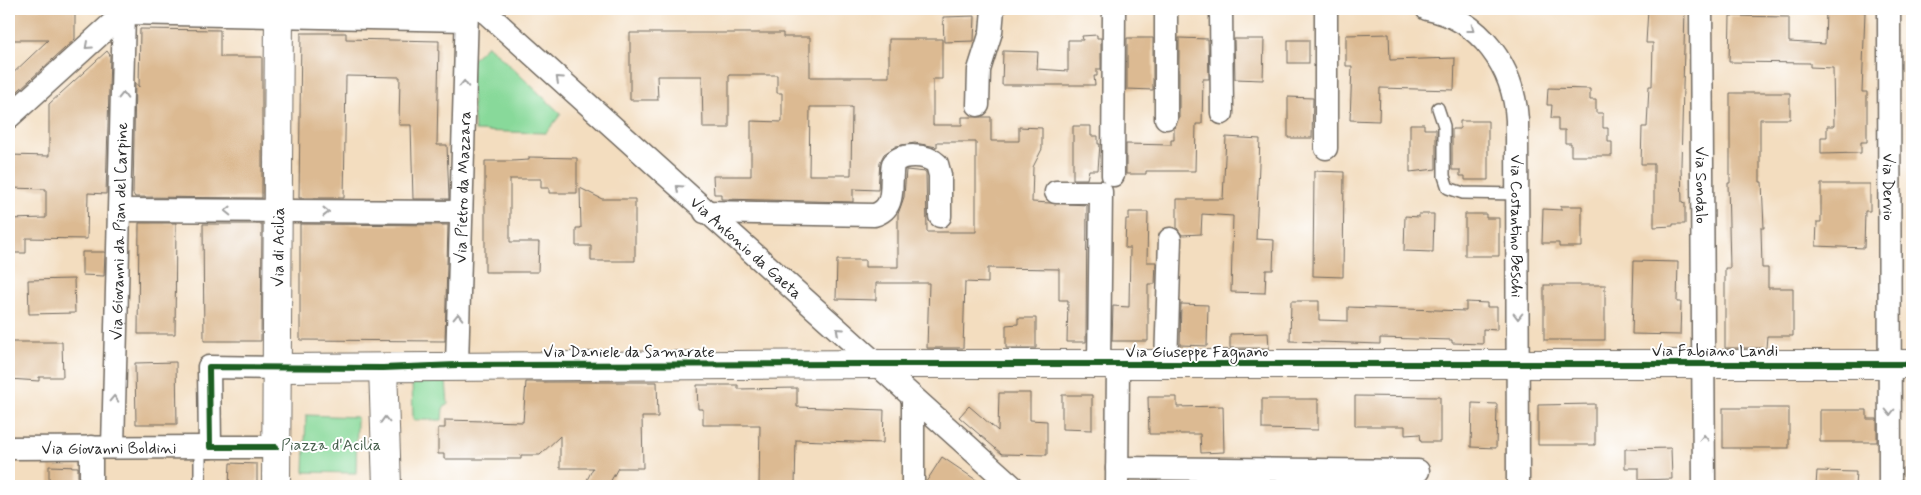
<svg xmlns="http://www.w3.org/2000/svg" width="1921" height="495" viewBox="0 0 1921 495" font-family="Mynerve,sans-serif">
	<style>
		.green { fill: #88d99a; stroke: #5a8262 }
		.building { fill: #dcba92; fill-rule: evenodd }
		.lines { fill: none; stroke-linecap: round; stroke-linejoin: round }
		.service-casing { stroke: #71695f; stroke-width: 14 }
		.minor-casing { stroke: #71695f; stroke-width: 25 }
		.tertiary-casing { stroke: #71695f; stroke-width: 30 }
		.service { stroke: #fff; stroke-width: 11 }
		.minor { stroke: #fff; stroke-width: 22 }
		.tertiary { stroke: #fff; stroke-width: 28 }
		.cycleway-casing { stroke: #fff; stroke-width: 9 }
		.cycleway { stroke: #1b5e20; stroke-width: 6 }
		.oneway { stroke: #a0a0a0 }
		.labels { text-anchor: middle; stroke-width: 4; stroke-linejoin: round; paint-order: stroke }
		.street-label { font-size: 16px; fill: #2b2b2b; stroke: #fff }
		.park-label { font-size: 16px; fill: #475f4c; stroke: #fff }
	</style>
	<rect width="100%" height="100%" fill="#fff"/>
	<filter id="ink" filterUnits="userSpaceOnUse"><feTurbulence type="fractalNoise" baseFrequency=".02" numOctaves="2"/><feDisplacementMap in="SourceGraphic" scale="10" xChannelSelector="R" yChannelSelector="G"/><feConvolveMatrix kernelMatrix="1 2 1 2 8 2 1 2 1" color-interpolation-filters="sRGB"/></filter>
	<filter id="wash" filterUnits="userSpaceOnUse"><feTurbulence type="fractalNoise" baseFrequency=".0096" numOctaves="4" result="noise"/><feDisplacementMap in="SourceGraphic" scale="20" xChannelSelector="R" yChannelSelector="G"/><feGaussianBlur stdDeviation="1.12" result="paint"/><feColorMatrix in="noise" values="0 0 0 0 0 0 0 0 0 0 0 0 0 0 0 0 0 1.4 0 .05"/><feComposite in="paint" operator="in"/></filter>
	<g filter="url(#wash)">
		<rect width="100%" height="100%" fill="#f3ddbf"/>
		<g class="green">
			<polygon points="488,45 561,114 546,133 475,131 469,62"/>
			<polygon points="412,380 446,381 448,404 443,408 442,420 413,420"/>
			<polygon points="306,415 357,417 356,473 304,472"/>
		</g>
		<g id="blocks">
			<g class="building">
				<polygon points="9,9 75,9 75,39 9,99 9,77 48,40 9,40"/>
				<polygon points="1648,9 1685,9 1681,165 1682,202 1685,203 1685,224 1673,224 1673,226 1654,227 1654,164 1641,164 1642,127 1647,127 1649,86 1652,86 1653,43 1646,43"/>
				<polygon points="1858,9 1858,11 1865,12 1862,92 1867,92 1867,142 1861,142 1861,153 1821,154 1821,137 1827,137 1827,126 1834,126 1833,68 1810,67 1810,63 1729,62 1730,16 1789,17 1789,42 1825,44 1826,10"/>
				<polygon points="975,16 974,41 944,42 943,17"/>
				<polygon points="140,29 220,30 220,57 262,57 262,198 135,197 133,194 135,82 139,87"/>
				<polygon points="301,33 346,33 346,39 439,41 437,145 447,145 449,199 413,199 411,125 399,125 400,77 346,76 344,198 299,198"/>
				<path d="M630,33H783V37H810V77H889V39H942V79H933V125H962V117H991V141H1019V127L1042,128V149L1033,167L1032,202L1087,205L1086,342H1067L1068,300H1059V269L988,268V283L965,282L963,348H927L929,283H876V300L836,299L837,260H865V267H898V214L904,197L906,170L926,172L927,232H976V142H937V147L915,143L896,146L884,154L880,162L878,190L853,189V202L721,199V194H714L713,176H751V121L782,122V93H777V75H729V128H703L702,76H657L658,100H630ZM810,107H852L851,175H809Z"/>
				<polygon points="1389,34 1390,60 1455,58 1454,90 1380,88 1379,121 1350,120 1352,66 1346,66 1346,35"/>
				<polygon points="1097,35 1097,38 1101,38 1101,69 1097,69 1097,76 1094,76 1095,85 1002,85 1003,51 1038,52 1037,69 1068,71 1068,40 1083,40 1082,36"/>
				<polygon points="1127,38 1153,38 1153,90 1127,89"/>
				<polygon points="1179,38 1208,39 1209,79 1203,79 1202,124 1196,124 1195,171 1146,171 1146,174 1126,174 1126,144 1171,145 1171,140 1174,140 1174,128 1179,118"/>
				<polygon points="1234,39 1264,39 1263,80 1235,79"/>
				<rect x="1288" y="40" width="21" height="23"/>
				<polygon points="107,51 110,55 106,194 88,193 87,239 26,238 26,253 9,253 9,219 46,218 46,189 9,188 9,155 49,156 49,104"/>
				<polygon points="1548,88 1590,89 1590,100 1596,100 1596,113 1603,113 1603,128 1608,128 1608,142 1612,142 1612,156 1571,156 1571,143 1565,143 1565,130 1558,130 1558,118 1551,118 1552,105 1547,105"/>
				<polygon points="1730,93 1790,93 1790,119 1760,119 1760,182 1762,182 1764,228 1761,228 1762,268 1768,268 1768,288 1793,288 1793,336 1767,336 1766,348 1725,348 1725,268 1730,268 1728,183 1730,183"/>
				<polygon points="1288,97 1313,98 1312,138 1288,138"/>
				<polygon points="1460,121 1488,121 1488,180 1465,180 1465,176 1460,176 1460,170 1452,170 1452,129 1460,129"/>
				<polygon points="1410,124 1424,124 1424,129 1436,129 1436,169 1410,172"/>
				<polygon points="1073,126 1091,126 1091,136 1098,136 1098,144 1100,144 1098,170 1089,170 1087,179 1073,179"/>
				<polygon points="1226,137 1260,139 1256,239 1274,240 1273,270 1266,270 1265,293 1231,292 1233,216 1202,214 1201,234 1182,235 1177,228 1177,199 1223,199"/>
				<polygon points="529,157 577,158 577,193 549,193 549,188 541,188 541,179 510,179 510,242 539,242 538,272 485,272 485,161 512,161 529,160"/>
				<polygon points="1314,171 1344,172 1343,277 1313,276"/>
				<polygon points="1821,184 1870,184 1870,211 1865,211 1864,248 1816,246 1817,222 1821,222"/>
				<polygon points="580,188 602,199 635,199 635,261 591,261 591,246 576,246 576,228 581,228"/>
				<polygon points="1561,206 1582,206 1582,247 1559,247 1559,243 1542,243 1543,209 1561,210"/>
				<polygon points="1129,212 1148,212 1147,262 1156,262 1155,284 1148,284 1148,341 1112,341 1113,306 1129,307 1130,248 1125,248 1126,219 1129,219"/>
				<polygon points="1419,214 1434,214 1433,252 1404,251 1405,216 1419,217"/>
				<polygon points="1465,214 1486,214 1486,218 1499,218 1499,256 1465,256"/>
				<polygon points="139,223 176,223 175,334 138,334"/>
				<polygon points="203,224 262,224 261,341 204,341"/>
				<polygon points="300,224 448,225 445,341 300,340"/>
				<polygon points="82,252 105,252 104,276 82,275"/>
				<polygon points="1634,261 1678,262 1677,302 1681,302 1680,335 1632,334"/>
				<polygon points="74,279 75,313 29,314 28,280"/>
				<rect x="1544" y="285" width="61" height="55"/>
				<polygon points="1291,301 1319,301 1319,320 1348,321 1348,307 1466,311 1466,302 1487,303 1487,307 1497,307 1497,330 1483,329 1483,344 1452,343 1452,340 1380,338 1380,344 1290,341"/>
				<polygon points="1181,304 1208,305 1207,346 1180,345"/>
				<polygon points="1018,318 1036,318 1036,348 1006,348 1006,325 1018,324"/>
				<polygon points="1268,333 1269,348 1230,348 1230,334"/>
				<polygon points="9,342 62,342 63,377 39,377 39,381 9,379"/>
				<polygon points="176,362 177,424 136,424 135,363"/>
				<polygon points="526,382 657,382 658,417 642,417 643,468 618,468 608,486 584,486 593,468 560,468 560,436 540,455 521,455 521,459 444,459 444,454 438,454 438,428 445,428 445,420 523,422"/>
				<polygon points="697,385 738,385 738,389 797,388 797,407 884,410 883,443 796,440 795,486 759,486 760,425 703,425 703,409 698,409"/>
				<polygon points="999,393 1030,393 1030,420 1047,421 1047,455 1002,454 959,417 969,406 998,431"/>
				<polygon points="1062,395 1092,395 1092,430 1062,429"/>
				<polygon points="1355,396 1440,397 1440,442 1421,442 1420,434 1405,435 1405,426 1355,426"/>
				<polygon points="1148,397 1177,397 1177,407 1223,406 1224,452 1201,453 1200,434 1149,434"/>
				<polygon points="1262,399 1318,399 1318,430 1262,429"/>
				<polygon points="1472,403 1497,404 1496,448 1471,447"/>
				<polygon points="1595,404 1595,445 1538,445 1538,405"/>
				<rect x="1723" y="408" width="66" height="40"/>
				<polygon points="1820,410 1867,410 1867,419 1877,419 1877,442 1820,442"/>
				<polygon points="1671,448 1672,479 1639,480 1639,468 1625,468 1625,449"/>
				<polygon points="942,457 985,486 926,486 926,482"/>
				<polygon points="230,463 257,464 257,486 229,486"/>
				<polygon points="49,466 78,467 78,486 49,486"/>
				<polygon points="1817,471 1856,472 1855,486 1816,486"/>
			</g>
		</g>
	</g>
	<g filter="url(#ink)">
		<use href="#blocks" fill-opacity="0" stroke="#71695f" stroke-width="1"/>
		<g class="lines">
			<defs>
				<g id="service">
					<polyline points="1438,108 1444,126 1444,176 1448,188 1463,193 1518,194"/>
					<polyline points="200,486 200,447"/>
				</g>
				<g id="minor">
					<path id="s1" d="M482,9L1012,486"/>
					<polyline points="1166,9 1166,118"/>
					<polyline points="1221,9 1222,113"/>
					<polyline points="1326,9 1326,148"/>
					<path id="s2" d="M1427,9C1481,19 1514,68 1517,120L1518,486"/>
					<path id="s3" d="M1701,9L1704,486"/>
					<path id="s4" d="M1889,9L1890,486"/>
					<polyline points="124,13 466,20"/>
					<polyline points="978,105 979,70 991,32 993,9"/>
					<polyline points="9,117 128,9"/>
					<polyline points="1113,175 1114,9"/>
					<polyline points="1056,192 1101,192 1099,364"/>
					<polyline points="121,210 460,212"/>
					<path d="M705,212L874,215C898,208 889,184 893,164C901,153 927,154 937,164L940,175V216"/>
					<polyline points="1166,364 1170,239"/>
					<path id="s5" d="M457,365L467,9"/>
					<polyline points="91,447 91,486"/>
					<path id="s6" d="M113,447L124,13"/>
					<polyline points="276,447 210,447 209,367 277,368"/>
					<path id="s7" d="M9,448L210,447"/>
					<polyline points="1117,468 1418,471"/>
					<polyline points="913,486 913,398"/>
					<polyline points="1117,486 1118,364"/>
				</g>
				<g id="tertiary">
					<polyline points="277,368 876,364 1912,364"/>
					<polyline points="383,368 387,486"/>
					<path id="s8" d="M276,486L279,9"/>
				</g>
			</defs>
			<use href="#service" class="service-casing"/>
			<use href="#minor" class="minor-casing"/>
			<use href="#tertiary" class="tertiary-casing"/>
			<use href="#service" class="service"/>
			<use href="#minor" class="minor"/>
			<use href="#tertiary" class="tertiary"/>
			<defs>
				<polyline id="cycleway" points="276,447 210,447 209,367 383,368 457,365 876,364 1912,364"/>
			</defs>
			<use href="#cycleway" class="cycleway-casing"/>
			<use href="#cycleway" class="cycleway"/>
		</g>
		<defs><path id="oneway-chevron" d="M-2-3.5L2.5 0L-2 3.5" fill="none" stroke-width="1.6" stroke-linecap="round" stroke-linejoin="round" transform="scale(1.25)"/></defs>
		<g class="oneway">
			<use href="#oneway-chevron" transform="translate(1471 29) rotate(38)"/>
			<use href="#oneway-chevron" transform="translate(88 46) rotate(138)"/>
			<use href="#oneway-chevron" transform="translate(559 79) rotate(-138)"/>
			<use href="#oneway-chevron" transform="translate(464 84) rotate(-88)"/>
			<use href="#oneway-chevron" transform="translate(123 96) rotate(-89)"/>
			<use href="#oneway-chevron" transform="translate(679 188) rotate(-138)"/>
			<use href="#oneway-chevron" transform="translate(228 211) rotate(-179)"/>
			<use href="#oneway-chevron" transform="translate(326 212)"/>
			<use href="#oneway-chevron" transform="translate(1518 316) rotate(90)"/>
			<use href="#oneway-chevron" transform="translate(458 317) rotate(-89)"/>
			<use href="#oneway-chevron" transform="translate(839 331) rotate(-138)"/>
			<use href="#oneway-chevron" transform="translate(114 399) rotate(-88)"/>
			<use href="#oneway-chevron" transform="translate(1890 412) rotate(90)"/>
			<use href="#oneway-chevron" transform="translate(385 420) rotate(-92)"/>
			<use href="#oneway-chevron" transform="translate(1704 438) rotate(-90)"/>
		</g>
	</g>
	<g class="labels">
		<g class="street-label">
			<text dy="6" stroke="none"><textPath href="#s3" startOffset="176">Via Sondalo</textPath></text>
			<text dy="6" stroke="none"><textPath href="#s4" startOffset="178">Via Dervio</textPath></text>
			<text dy="6" stroke="none"><textPath href="#s5" startOffset="178">Via Pietro da Mazzara</textPath></text>
			<text dy="6" stroke="none"><textPath href="#s2" startOffset="260">Via Costantino Beschi</textPath></text>
			<text dy="6" stroke="none"><textPath href="#s6" startOffset="216">Via Giovanni da Pian del Carpine</textPath></text>
			<text dy="6" stroke="none"><textPath href="#s8" startOffset="239">Via di Acilia</textPath></text>
			<text dy="6" stroke="none"><textPath href="#s1" startOffset="356">Via Antonio da Gaeta</textPath></text>
			<text x="1715" y="356">Via Fabiano Landi</text>
			<text x="629" y="357">Via Daniele da Samarate</text>
			<text x="1197" y="357">Via Giuseppe Fagnano</text>
			<text dy="6" stroke="none"><textPath href="#s7" startOffset="100">Via Giovanni Boldini</textPath></text>
		</g>
		<g class="park-label">
			<text x="331" y="450">Piazza d'Acilia</text>
		</g>
	</g>
	<rect width="1921" height="495" fill="none" stroke="#fff" stroke-width="30"/>
</svg>
